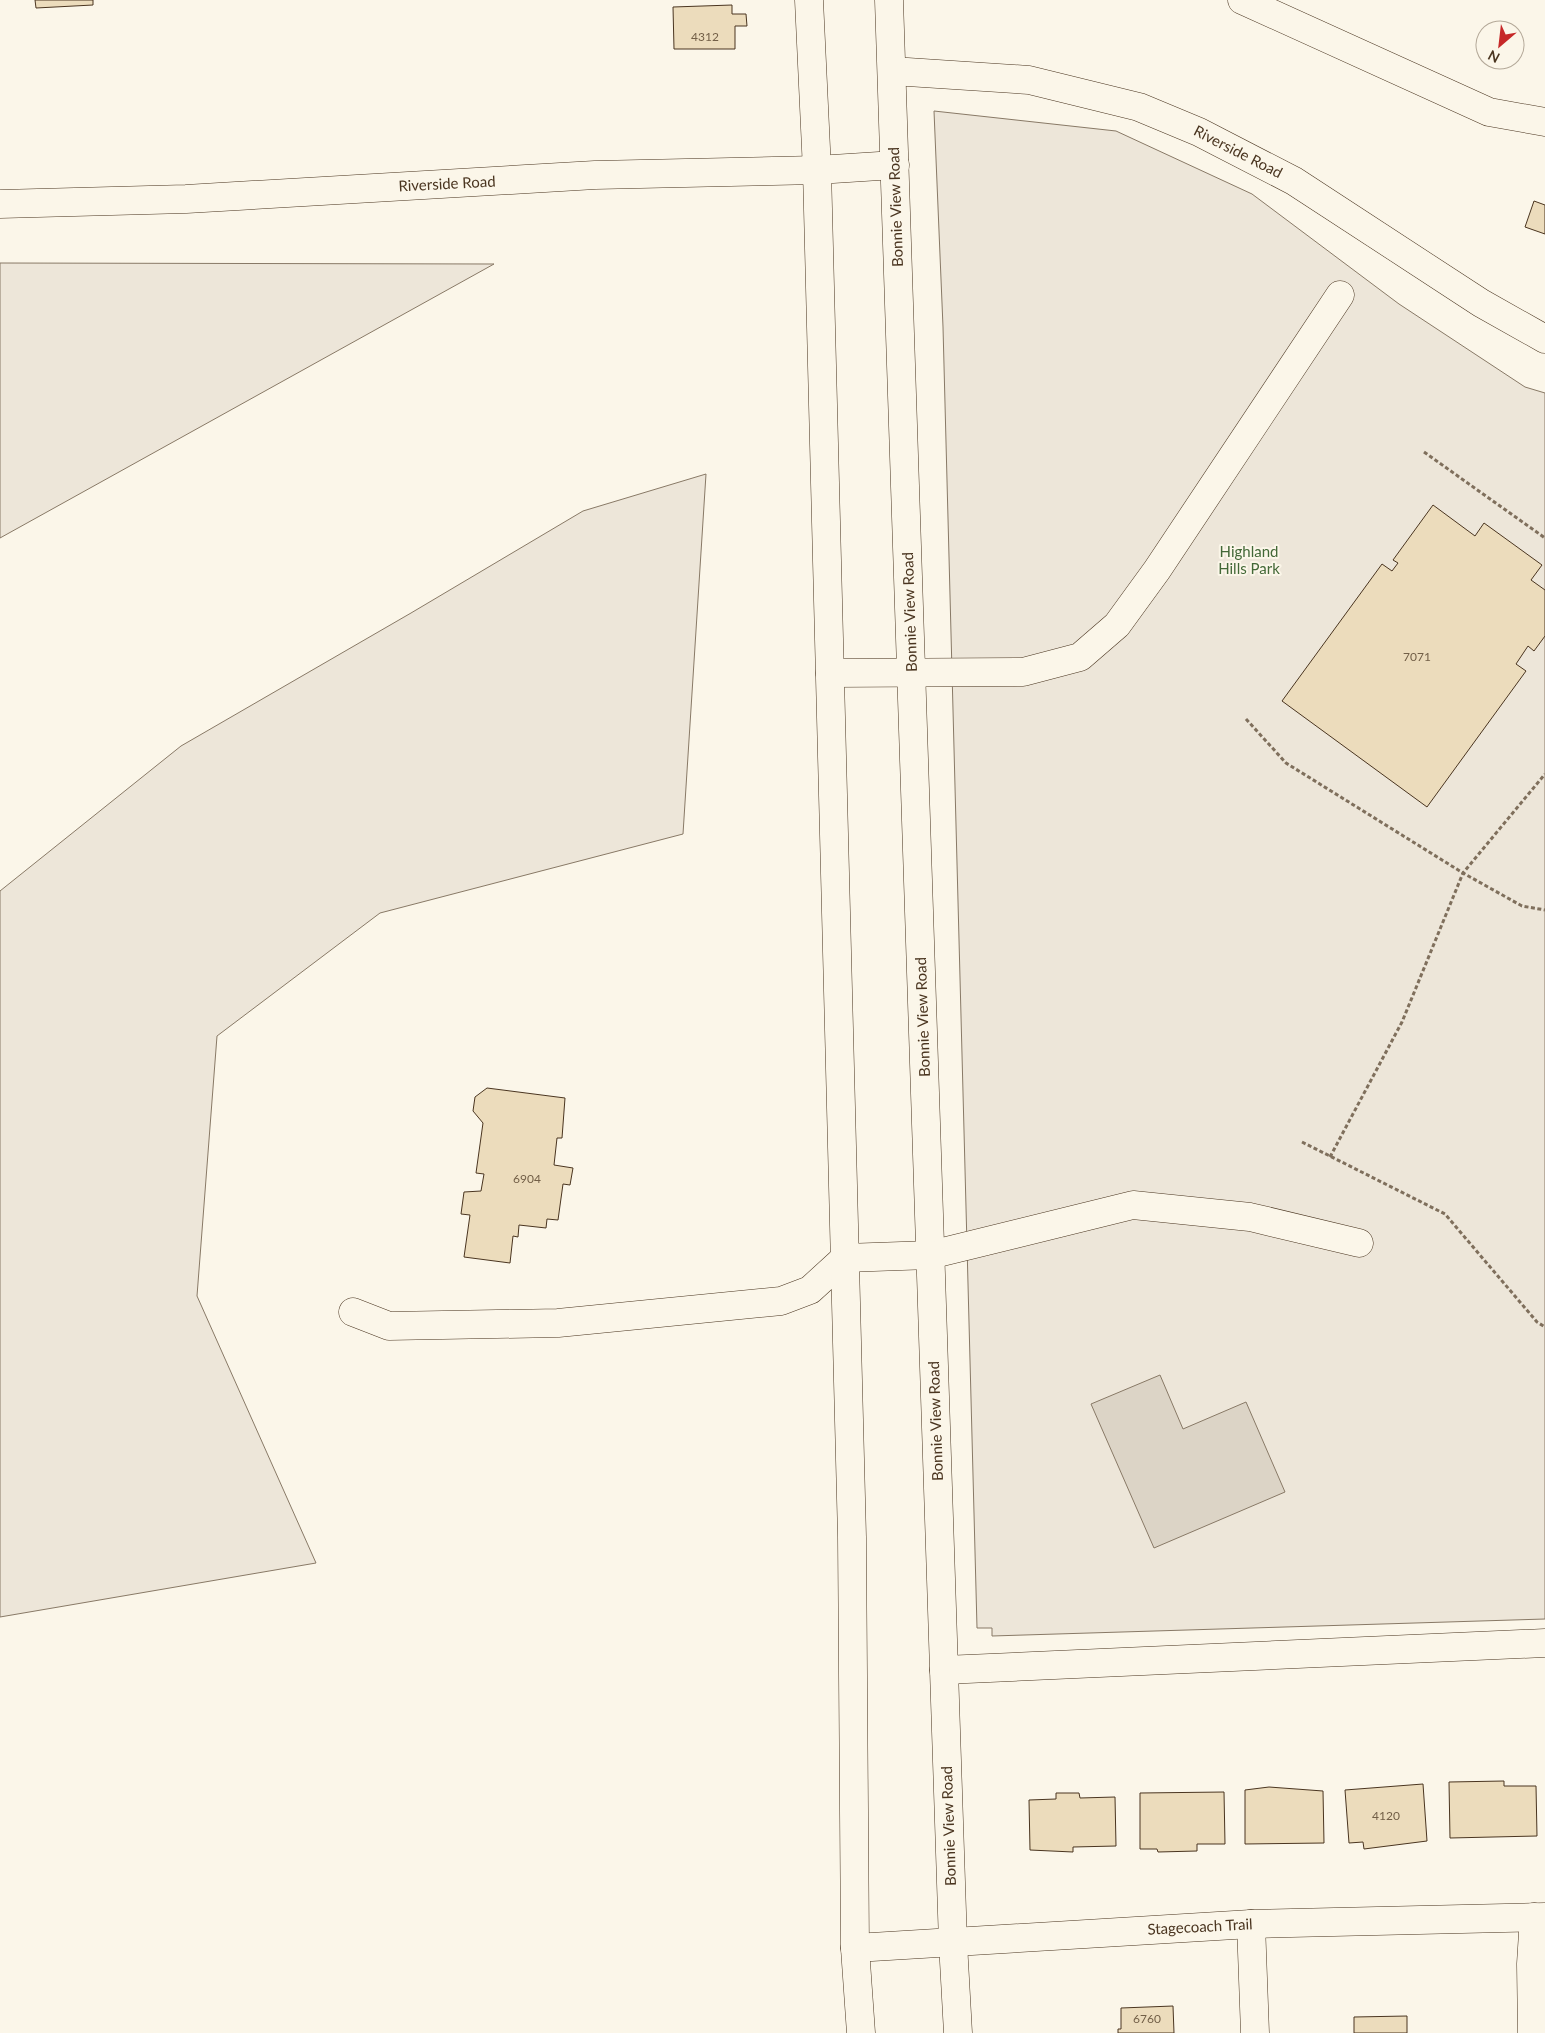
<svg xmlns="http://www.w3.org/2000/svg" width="1545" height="2033" viewBox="0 0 1545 2033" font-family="Lato,sans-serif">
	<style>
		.green { fill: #ede6d9; stroke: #887966 }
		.water { fill: #dcd4c6; stroke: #887966 }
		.building { fill: #ecdcbc; stroke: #4a3520 }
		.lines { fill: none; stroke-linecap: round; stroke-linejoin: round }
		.minor-casing { stroke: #4a3520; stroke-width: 29 }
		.major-casing { stroke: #4a3520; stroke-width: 29 }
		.path { stroke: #7f6f5c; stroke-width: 3; stroke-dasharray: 4 2.5; stroke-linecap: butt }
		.minor { stroke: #fbf6e9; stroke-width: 28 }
		.major { stroke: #fbf6e9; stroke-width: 28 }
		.labels { text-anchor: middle; stroke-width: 4; stroke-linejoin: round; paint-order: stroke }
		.number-label { font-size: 12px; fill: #725f47 }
		.street-label { font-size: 15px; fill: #4a3520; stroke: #fbf6e9 }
		.park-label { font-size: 15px; fill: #436837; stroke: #fbf6e9 }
	</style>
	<rect width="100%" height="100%" fill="#fbf6e9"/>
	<g class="green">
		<polygon points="934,111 1116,131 1252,194 1399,304 1525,387 1545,393 1545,1619 992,1636 992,1628 977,1628 943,327"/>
		<polygon points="0,263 494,264 0,538"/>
		<polygon points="706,474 683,834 380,913 217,1036 197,1296 316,1563 0,1617 0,891 181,746 411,613 583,511"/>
	</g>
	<polygon class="water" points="1160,1375 1183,1429 1246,1402 1285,1492 1154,1548 1091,1404"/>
	<g class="building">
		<polygon points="35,0 93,0 93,5 36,8"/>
		<polygon points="732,5 732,14 746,14 747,26 735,26 735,49 674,49 673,7"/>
		<polygon points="1534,201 1545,205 1545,234 1525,227"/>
		<polygon points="1433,505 1475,536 1484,523 1542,565 1531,580 1545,590 1545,636 1534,651 1528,646 1516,664 1526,671 1427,807 1282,701 1382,564 1392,571 1398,563 1393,560"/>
		<polygon points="487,1088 565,1098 562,1138 557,1138 554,1165 573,1168 570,1185 563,1184 558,1220 547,1219 546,1228 519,1225 518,1237 513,1236 510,1263 464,1257 470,1215 461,1214 464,1192 481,1191 484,1174 476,1173 483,1123 473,1111 475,1097"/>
		<polygon points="1504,1781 1504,1786 1536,1786 1537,1836 1450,1838 1449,1782"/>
		<polygon points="1423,1784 1427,1841 1364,1849 1363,1842 1349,1843 1345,1790"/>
		<polygon points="1269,1787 1323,1791 1324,1843 1245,1844 1245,1790"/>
		<polygon points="1224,1792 1225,1844 1197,1844 1197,1851 1158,1852 1157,1849 1140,1849 1140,1793"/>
		<polygon points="1056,1793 1079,1793 1080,1798 1115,1797 1116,1846 1073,1847 1073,1852 1030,1850 1029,1800 1056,1799"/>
		<polygon points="1173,2006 1174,2033 1118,2033 1118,2029 1121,2029 1121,2008"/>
		<polygon points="1407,2016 1407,2033 1354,2033 1354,2017"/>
	</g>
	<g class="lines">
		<defs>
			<g id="minor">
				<polyline points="1242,0 1489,112 1545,122"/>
				<polyline points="892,71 1029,80 1139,107 1199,132 1294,181 1481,303 1545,339"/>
				<polyline points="0,204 186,199 595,175 817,170 895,165"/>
				<polyline points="830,673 1023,672 1080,657 1117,625 1157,570 1340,295"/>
				<polyline points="930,1255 1133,1205 1250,1217 1359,1243"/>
				<polyline points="353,1312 389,1326 558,1323 781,1301 810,1290 845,1258"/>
				<polyline points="944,1670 1545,1643"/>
				<polyline points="1251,1924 1255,2033"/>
				<polyline points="855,1948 1251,1924 1545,1917"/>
				<polyline points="1532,2033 1531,1964 1534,1917"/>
			</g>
			<g id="major">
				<polyline points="809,0 817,170 852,1537 855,1948 861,2033"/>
				<polyline points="889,0 953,1943 958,2033"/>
				<polyline points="845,1258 930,1255"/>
			</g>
		</defs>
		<use href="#minor" class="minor-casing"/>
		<use href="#major" class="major-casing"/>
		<g class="path">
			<polyline points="1424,452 1545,538"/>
			<polyline points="1246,719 1286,763 1463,873 1522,906 1545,910"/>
			<polyline points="1302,1142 1445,1214 1537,1322 1545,1327"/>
			<polyline points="1330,1157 1402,1022 1463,873 1545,774"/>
		</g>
		<use href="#minor" class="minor"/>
		<use href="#major" class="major"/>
	</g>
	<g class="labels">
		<g class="number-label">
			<text x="705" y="41">4312</text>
			<text x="1417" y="661">7071</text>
			<text x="527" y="1183">6904</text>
			<text x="1386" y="1820">4120</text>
			<text x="1147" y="2023">6760</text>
		</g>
		<g class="street-label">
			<text transform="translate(1238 152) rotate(27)" y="5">Riverside Road</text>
			<text transform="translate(447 184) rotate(-3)" y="5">Riverside Road</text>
			<text transform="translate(896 207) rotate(-92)" y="5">Bonnie View Road</text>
			<text transform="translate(910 612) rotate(-92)" y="5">Bonnie View Road</text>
			<text transform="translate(923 1017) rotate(-92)" y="5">Bonnie View Road</text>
			<text transform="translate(936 1421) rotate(-92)" y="5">Bonnie View Road</text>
			<text transform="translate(949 1826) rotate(-92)" y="5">Bonnie View Road</text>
			<text transform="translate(1200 1927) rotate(-3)" y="5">Stagecoach Trail</text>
		</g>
		<g class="park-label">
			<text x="1249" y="557">Highland<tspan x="1249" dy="17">Hills Park</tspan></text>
		</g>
	</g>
	<g transform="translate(1500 45) rotate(208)"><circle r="24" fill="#fbf6e9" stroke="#b4a999"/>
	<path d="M0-4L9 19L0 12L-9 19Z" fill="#c62828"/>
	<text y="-8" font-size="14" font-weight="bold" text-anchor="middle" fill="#4a3520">N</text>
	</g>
</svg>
